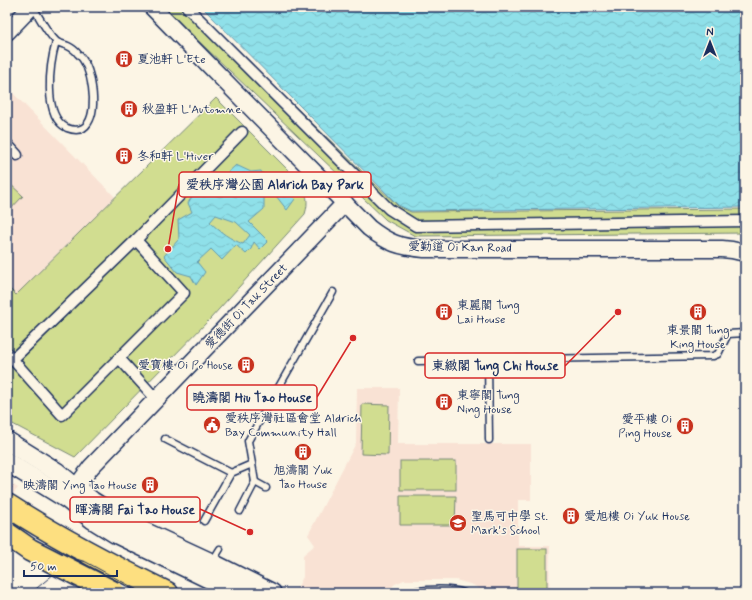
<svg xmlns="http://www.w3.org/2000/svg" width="752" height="600" viewBox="0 0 752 600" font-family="Mynerve,'LXGW WenKai TC',sans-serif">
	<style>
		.built { fill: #f9e2d4 }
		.industrial { fill: url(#industrial-furrows) }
		.park { fill: #d1dd90; stroke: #768677 }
		.water { fill: url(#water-waves); stroke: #6199b1; fill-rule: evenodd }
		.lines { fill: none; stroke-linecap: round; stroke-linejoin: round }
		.service-casing { stroke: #1b2f5e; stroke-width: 9 }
		.pedestrian-casing { stroke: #1b2f5e; stroke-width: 13 }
		.tertiary-casing { stroke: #1b2f5e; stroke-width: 19 }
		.secondary-casing { stroke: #1b2f5e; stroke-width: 21 }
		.motorway-casing { stroke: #1b2f5e; stroke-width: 25 }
		.service { stroke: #fcf5e5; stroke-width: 6 }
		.pedestrian { stroke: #fcf5e5; stroke-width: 10 }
		.tertiary { stroke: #fcf5e5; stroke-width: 16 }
		.secondary { stroke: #fcf5e5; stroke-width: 18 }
		.motorway { stroke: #fddf80; stroke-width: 22 }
		.tram { stroke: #1b2f5e; stroke-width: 1 }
		.motorway-bridge-casing { stroke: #1b2f5e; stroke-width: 25; stroke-linecap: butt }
		.motorway-bridge { stroke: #fddf80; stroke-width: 22 }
		.labels { text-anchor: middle; stroke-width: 3; stroke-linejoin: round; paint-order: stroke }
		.poi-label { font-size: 12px; fill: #1b2f5e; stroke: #fcf5e5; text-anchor: start }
		.street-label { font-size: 12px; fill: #1b2f5e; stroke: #fcf5e5 }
		.leader { fill: none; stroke: #d62828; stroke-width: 1.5 }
		.callout-dot { fill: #d62828; stroke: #fcf5e5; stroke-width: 1.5 }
		.callout { fill: #fcf5e5; stroke: #d62828; stroke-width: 1.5 }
		.callout-label { font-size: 13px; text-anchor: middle; font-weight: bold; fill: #1b2f5e }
	</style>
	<defs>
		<pattern id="industrial-furrows" width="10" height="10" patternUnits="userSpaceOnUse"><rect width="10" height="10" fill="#f9e2d4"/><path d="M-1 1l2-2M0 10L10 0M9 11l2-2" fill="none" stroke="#d5c2b8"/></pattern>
		<pattern id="water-waves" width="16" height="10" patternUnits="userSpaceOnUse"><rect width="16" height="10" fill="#8fe0e9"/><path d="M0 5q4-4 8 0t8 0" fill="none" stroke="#7bc0ca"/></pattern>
	</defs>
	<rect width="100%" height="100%" fill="#fcf5e5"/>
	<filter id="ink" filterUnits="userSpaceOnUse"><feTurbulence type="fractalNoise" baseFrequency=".025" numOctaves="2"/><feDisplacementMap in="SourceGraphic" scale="8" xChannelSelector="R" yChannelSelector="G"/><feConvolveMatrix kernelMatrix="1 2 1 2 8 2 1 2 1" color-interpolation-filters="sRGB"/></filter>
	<g filter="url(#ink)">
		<g class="built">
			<polygon points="7,87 115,197 16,295 7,286"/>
			<polygon points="357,388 399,388 398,444 531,444 531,500 518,500 518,546 550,546 549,593 485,593 473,585 456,580 404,580 395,584 385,593 302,593 296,590 303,577 303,555 315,545 308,535 356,443"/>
		</g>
		<polygon class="industrial" points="7,481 18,488 7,502"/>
		<g class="park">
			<polygon points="163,7 192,7 398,206 411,212 745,209 745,233 415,236 386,220"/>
			<path d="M216,98L300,182C307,193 309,202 305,214L210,319L75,457L7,421V286L16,295Z"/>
			<polygon points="7,181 23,196 7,213"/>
			<polygon points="362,404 389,405 388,455 361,454"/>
			<rect x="400" y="461" width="56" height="29"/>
			<polygon points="400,496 456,496 455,525 400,525"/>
			<rect x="517" y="549" width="30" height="44"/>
		</g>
		<g class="water">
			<polygon points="202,7 745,7 745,207 411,211 398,205"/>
			<path d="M236,165L251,172L261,171L267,183L283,186L295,199L287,210L273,192L264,197V209L249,222L268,241L260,249L254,242L251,249L246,254L236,245L222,260L211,249L197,262L205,272L196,285L191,276L177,272L164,256L179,239L178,220L192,212L188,203L196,190L210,189ZM216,215L236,222L250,235L243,244C230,239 220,232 210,222Z"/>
		</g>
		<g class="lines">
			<defs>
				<g id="service">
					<path d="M33,7C40,18 46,31 55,40C58,44 64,44 68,46C72,48 76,51 78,54C92,65 98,108 88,123C83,131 75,131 67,128C42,116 50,63 56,42"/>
					<polyline points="488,360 489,440"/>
					<polyline points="418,361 713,356 718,354 728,334 745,333"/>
					<polyline points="165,439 231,473"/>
					<polyline points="255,482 266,488"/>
					<polyline points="240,511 255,482 252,464"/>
					<polyline points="204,521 231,473 252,464 248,441 333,292"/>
					<polyline points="212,562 220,549"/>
					<path d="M407,593C422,589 450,588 464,593"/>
				</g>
				<g id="pedestrian">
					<polyline points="187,7 389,209 416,226 745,221"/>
					<polyline points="7,144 17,155"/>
					<polyline points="7,353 62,415 184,293 136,240"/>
					<polyline points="119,358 156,399"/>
					<polyline points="13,359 136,240 242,132"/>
				</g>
				<g id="tertiary">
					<path d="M152,7L369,228C388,243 400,247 424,249H722L732,250L745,253"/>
					<polyline points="7,32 31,7"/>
					<polyline points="69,497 91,467 345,203"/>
				</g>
				<g id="secondary">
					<polyline points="7,441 57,472 92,501 130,525 212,563 272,593"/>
					<polyline points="7,462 67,499 92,519 116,534 238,593"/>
				</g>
				<path id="motorway" d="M7,505C58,538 112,566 167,593"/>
			</defs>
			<use href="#service" class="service-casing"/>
			<use href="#pedestrian" class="pedestrian-casing"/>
			<use href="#tertiary" class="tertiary-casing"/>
			<use href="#secondary" class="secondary-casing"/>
			<use href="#motorway" class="motorway-casing"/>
			<use href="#service" class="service"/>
			<use href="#pedestrian" class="pedestrian"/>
			<use href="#tertiary" class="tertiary"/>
			<use href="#secondary" class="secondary"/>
			<use href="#motorway" class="motorway"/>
			<polyline class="tram" points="31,593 73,558 86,562 143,593"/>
			<defs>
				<polyline id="motorway-bridge" points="7,534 30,550 114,593"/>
			</defs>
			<use href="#motorway-bridge" class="motorway-bridge-casing"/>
			<use href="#motorway-bridge" class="motorway-bridge"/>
		</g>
	</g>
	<defs>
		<symbol id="building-disc" viewBox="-11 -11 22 22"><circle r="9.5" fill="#c8321e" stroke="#fcf5e5"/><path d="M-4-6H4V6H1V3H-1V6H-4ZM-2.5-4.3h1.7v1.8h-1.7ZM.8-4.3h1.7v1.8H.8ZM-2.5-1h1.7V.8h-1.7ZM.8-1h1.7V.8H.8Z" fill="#fff"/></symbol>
		<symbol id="civic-disc" viewBox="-11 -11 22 22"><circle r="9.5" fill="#c8321e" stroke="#fcf5e5"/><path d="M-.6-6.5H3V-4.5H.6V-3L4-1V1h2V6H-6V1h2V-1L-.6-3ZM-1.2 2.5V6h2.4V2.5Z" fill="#fff"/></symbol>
		<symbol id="school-disc" viewBox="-11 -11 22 22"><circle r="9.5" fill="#c8321e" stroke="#fcf5e5"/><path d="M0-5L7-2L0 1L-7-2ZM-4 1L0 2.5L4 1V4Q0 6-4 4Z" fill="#fff"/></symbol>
	</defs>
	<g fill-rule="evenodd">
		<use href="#building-disc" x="114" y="49" width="20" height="20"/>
		<use href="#building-disc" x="119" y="99" width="20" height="20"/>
		<use href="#building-disc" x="114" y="146" width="20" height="20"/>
		<use href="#building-disc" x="434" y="302" width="20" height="20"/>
		<use href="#building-disc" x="688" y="302" width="20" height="20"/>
		<use href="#building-disc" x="236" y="355" width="20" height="20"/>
		<use href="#building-disc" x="434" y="392" width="20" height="20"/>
		<use href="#civic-disc" x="202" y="415" width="20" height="20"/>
		<use href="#building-disc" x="675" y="416" width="20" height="20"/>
		<use href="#building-disc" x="293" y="442" width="20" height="20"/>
		<use href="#building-disc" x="140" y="475" width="20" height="20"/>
		<use href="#building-disc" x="561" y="506" width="20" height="20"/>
		<use href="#school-disc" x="448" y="513" width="20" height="20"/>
	</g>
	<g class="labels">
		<g class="poi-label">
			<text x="137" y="63">夏池軒 L'Ete</text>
			<text x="142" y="113">秋盈軒 L'Automne</text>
			<text x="137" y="160">冬和軒 L'Hiver</text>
			<text x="457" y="309">東麗閣 Tung<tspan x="457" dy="14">Lai House</tspan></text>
			<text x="698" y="334" text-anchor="middle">東景閣 Tung<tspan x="698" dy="14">King House</tspan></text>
			<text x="233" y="369" text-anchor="end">愛寶樓 Oi Po House</text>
			<text x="457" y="399">東寧閣 Tung<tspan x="457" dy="14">Ning House</tspan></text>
			<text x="225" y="422">愛秩序灣社區會堂 Aldrich<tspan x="225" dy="14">Bay Community Hall</tspan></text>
			<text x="672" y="423" text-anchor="end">愛平樓 Oi<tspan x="672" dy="14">Ping House</tspan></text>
			<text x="303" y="474" text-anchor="middle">旭濤閣 Yuk<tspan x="303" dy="14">Tao House</tspan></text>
			<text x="137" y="489" text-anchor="end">映濤閣 Ying Tao House</text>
			<text x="471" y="520">聖馬可中學 St.<tspan x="471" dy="14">Mark's School</tspan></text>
			<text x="584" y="520">愛旭樓 Oi Yuk House</text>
		</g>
		<g class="street-label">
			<text transform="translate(460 247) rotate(1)" y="4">愛勤道 Oi Kan Road</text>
			<text transform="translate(246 306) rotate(-46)" y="4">愛德街 Oi Tak Street</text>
		</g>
	</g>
	<path class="leader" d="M168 249L179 184M618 312L565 366M353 338L317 397M250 532L200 509"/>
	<g class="callout-dot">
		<circle cx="168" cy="249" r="4"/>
		<circle cx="618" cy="312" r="4"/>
		<circle cx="353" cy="338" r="4"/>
		<circle cx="250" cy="532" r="4"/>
	</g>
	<g class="callout">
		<rect x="179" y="172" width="192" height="25" rx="4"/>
		<rect x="425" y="353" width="140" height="25" rx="4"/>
		<rect x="187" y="385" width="130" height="25" rx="4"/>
		<rect x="70" y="497" width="130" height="25" rx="4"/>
	</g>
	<g class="callout-label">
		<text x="275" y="189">愛秩序灣公園 Aldrich Bay Park</text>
		<text x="495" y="370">東緻閣 Tung Chi House</text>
		<text x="252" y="402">曉濤閣 Hiu Tao House</text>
		<text x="135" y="514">暉濤閣 Fai Tao House</text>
	</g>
	<rect width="752" height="600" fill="none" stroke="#fcf5e5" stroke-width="24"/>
	<rect x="12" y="12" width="728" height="576" fill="none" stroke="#1b2f5e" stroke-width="1.5" filter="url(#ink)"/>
	<g transform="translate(710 42)" stroke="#fcf5e5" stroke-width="3" paint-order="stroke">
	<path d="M0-3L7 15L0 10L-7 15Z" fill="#1b2f5e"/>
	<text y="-6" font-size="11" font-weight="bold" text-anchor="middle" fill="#1b2f5e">N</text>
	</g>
	<path d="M24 570v6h93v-6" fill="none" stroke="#1b2f5e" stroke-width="2"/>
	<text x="30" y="570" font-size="12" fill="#1b2f5e" stroke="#fcf5e5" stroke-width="3" paint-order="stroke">50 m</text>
</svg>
